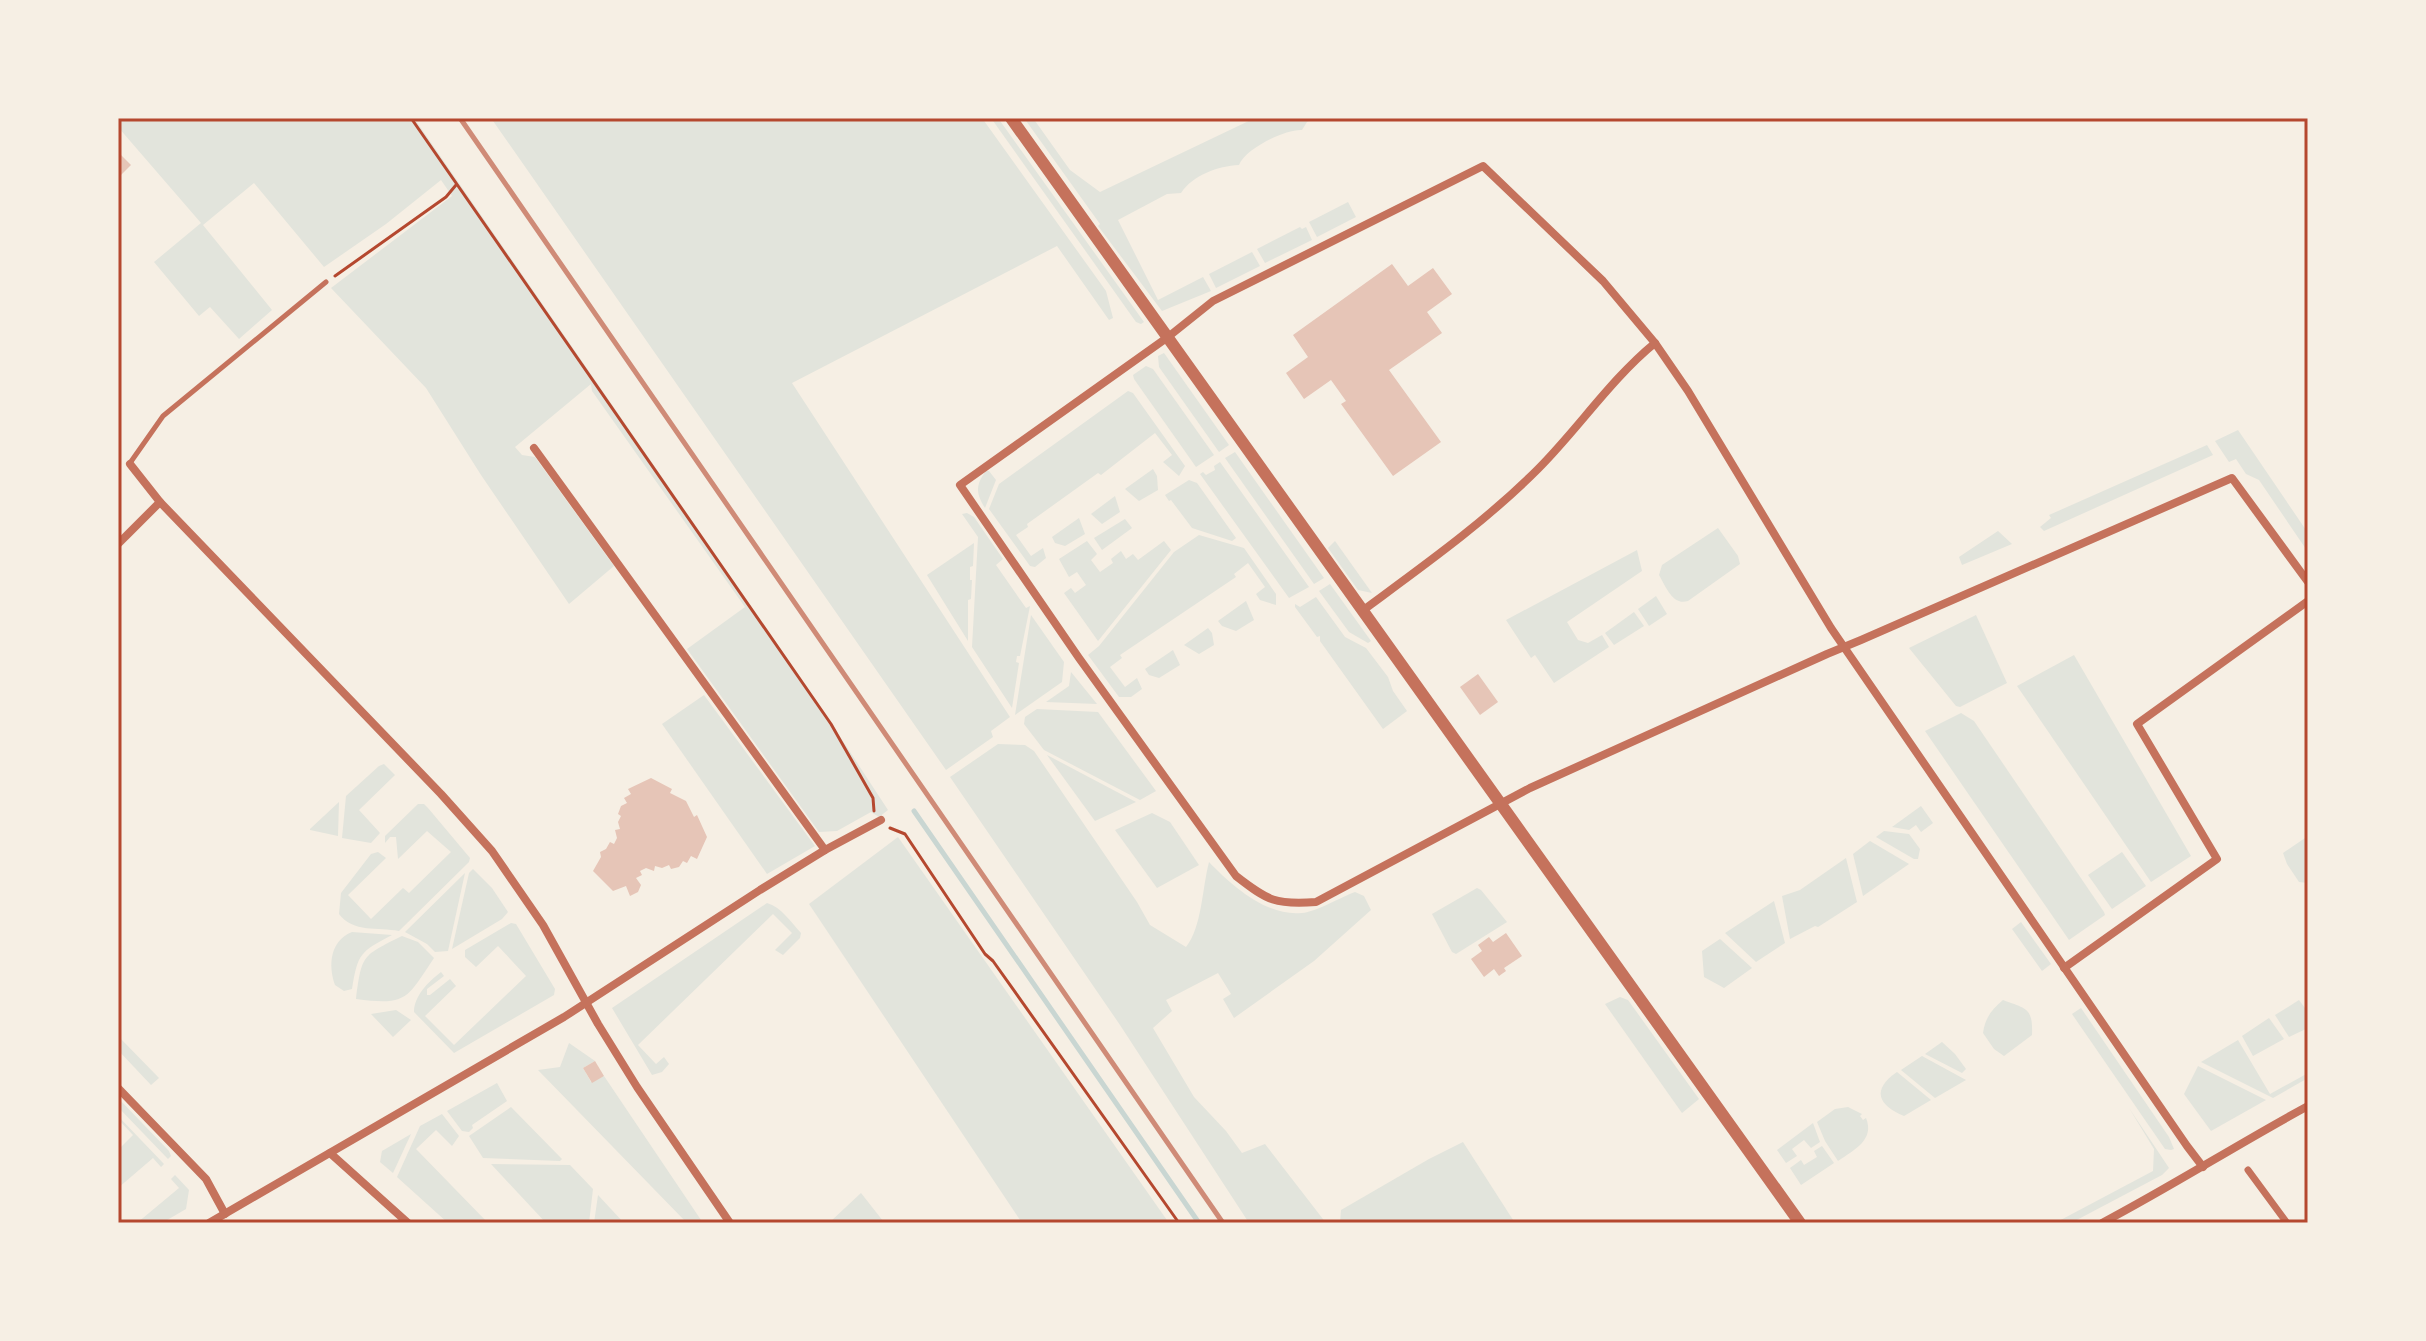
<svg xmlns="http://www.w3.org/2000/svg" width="2426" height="1341" viewBox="0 0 2426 1341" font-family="Mulish,sans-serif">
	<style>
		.green { fill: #e2e4dc }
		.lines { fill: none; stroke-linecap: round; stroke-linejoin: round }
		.stream { stroke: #c9d6d2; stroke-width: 5 }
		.building { fill: #e6c5b7 }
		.path { stroke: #b5482f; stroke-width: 3 }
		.service { stroke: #c5725c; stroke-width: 5 }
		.pedestrian { stroke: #c5725c; stroke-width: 7 }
		.minor { stroke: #c5725c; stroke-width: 8 }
		.tertiary { stroke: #c5725c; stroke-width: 12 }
		.rail { stroke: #cf8b77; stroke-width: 5 }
		.neatline { fill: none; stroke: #b5482f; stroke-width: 3 }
	</style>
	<rect width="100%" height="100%" fill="#f6efe4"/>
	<g class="green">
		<polygon points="118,118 414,118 818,703 888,810 879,817 871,812 837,831 819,832 687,649 745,607 592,391 591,384 515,447 522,455 535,457 614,566 569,604 481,475 426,388 331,288 452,196 441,180 386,224 324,267 254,183 203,225 272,310 239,339 210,307 199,316 154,262 201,223 118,127"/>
		<polygon points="491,118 982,118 1106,291 1113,318 1109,320 1057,246 792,383 1010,717 991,731 993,737 946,770"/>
		<polygon points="991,118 998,118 1144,322 1141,324 1136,322"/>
		<path d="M1024,118H1033L1070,170L1100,192L1255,118H1314L1307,122L1302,130C1285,129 1245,149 1239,165C1218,166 1193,175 1181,193L1167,194L1118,220L1158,300L1203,277L1211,291L1162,311L1098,226L1100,224Z"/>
		<polygon points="1348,202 1356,217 1317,237 1309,222"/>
		<polygon points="1300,227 1302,229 1306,227 1312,240 1265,263 1257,249"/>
		<polygon points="1252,252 1260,266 1216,288 1209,274"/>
		<polygon points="1164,353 1229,445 1219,452 1159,367 1158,356"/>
		<polygon points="1146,366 1153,369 1214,455 1196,467 1134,379 1133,375"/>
		<polygon points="1128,391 1133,393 1185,466 1179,476 1163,462 1172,455 1155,433 1101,475 1098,473 1027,524 1028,527 1016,535 1031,556 1043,548 1046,558 1035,567 1030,566 989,509 999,484"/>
		<polygon points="2238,430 2308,533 2308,552 2259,480 2246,474 2236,459 2229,462 2215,441"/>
		<polygon points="2207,445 2213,455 2044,531 2040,527 2051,518 2049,515"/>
		<polygon points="1235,452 1324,578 1314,584 1225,458"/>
		<polygon points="1220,462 1309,587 1289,598 1200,474 1203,472 1206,475 1215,470 1214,466"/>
		<polygon points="1153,469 1157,476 1158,490 1139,501 1125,489"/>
		<path d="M986,471H989L996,480L985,508C976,494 975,485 986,471Z"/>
		<polygon points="1189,480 1197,483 1236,538 1232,541 1192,528 1171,500 1169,501 1165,495"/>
		<polygon points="1115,496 1120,512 1102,524 1091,514"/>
		<polygon points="967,513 974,517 1003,559 996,565 1026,608 1030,606 1020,656 1017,656 1016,662 1019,663 1012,708 972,647 978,537 962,514"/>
		<polygon points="1079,518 1085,534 1065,546 1055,543 1052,537"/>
		<polygon points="1125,519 1132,528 1102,550 1094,538"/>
		<path d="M1718,528L1738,556L1740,564L1688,601C1673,606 1666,587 1659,575L1662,565Z"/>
		<polygon points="1998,531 2012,544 1962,565 1959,557"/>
		<polygon points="1199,535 1244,548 1276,594 1276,605 1260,600 1256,594 1265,587 1248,563 1234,574 1236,577 1120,655 1122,658 1110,667 1125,687 1137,678 1142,689 1131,697 1119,697 1088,655 1099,646 1174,552"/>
		<polygon points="1087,541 1097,554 1091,560 1100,572 1113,563 1111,559 1121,551 1126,559 1133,554 1138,560 1164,541 1171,550 1098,641 1064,593 1071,588 1075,593 1086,585 1077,572 1069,577 1059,559"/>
		<polygon points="1335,541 1372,593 1358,590 1328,548"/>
		<polygon points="974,543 973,566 970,567 970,580 972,580 971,599 968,600 968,641 927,575"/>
		<polygon points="1637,550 1642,571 1567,622 1578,640 1588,643 1602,635 1609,647 1554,683 1535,655 1531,658 1506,620"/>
		<polygon points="1330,584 1371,641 1368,643 1349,632 1319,591"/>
		<polygon points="1656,596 1667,614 1649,626 1638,609"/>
		<polygon points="1316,597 1345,637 1366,648 1388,677 1393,691 1407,711 1383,729 1320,641 1320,636 1317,637 1295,607 1295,604 1300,607"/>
		<polygon points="1246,601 1254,620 1236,631 1222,626 1218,621"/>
		<polygon points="1634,612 1644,626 1614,645 1605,633"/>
		<polygon points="1031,615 1064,662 1062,682 1015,715"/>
		<polygon points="1976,615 2007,683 1960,707 1956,706 1909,648"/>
		<polygon points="1208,628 1212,633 1214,645 1199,654 1184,645"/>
		<polygon points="1173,650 1180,665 1159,678 1149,675 1145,669"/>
		<polygon points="2074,655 2191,856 2151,882 2017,686"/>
		<polygon points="1071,672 1097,704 1046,702 1069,686"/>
		<polygon points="704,695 815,846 767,874 662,724"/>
		<polygon points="1037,709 1098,712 1156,791 1140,800 1044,750 1024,724 1025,717"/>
		<polygon points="1961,713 1974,721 2104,912 2105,915 2069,940 1925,731"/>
		<path d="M998,744L1025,745L1034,751L1137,902L1150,925L1186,947C1202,927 1202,889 1209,862C1231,885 1267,917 1302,913C1316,912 1341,897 1355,892L1364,896L1371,910L1314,961L1234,1018L1223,999L1231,994L1218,973L1166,1000L1172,1011L1153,1028L1194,1097L1226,1131L1242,1153L1265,1144L1326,1223H1249L1120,1025L950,777Z"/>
		<polygon points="1047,755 1136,802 1095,821"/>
		<polygon points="384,764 395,775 359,810 380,833 371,843 342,838 346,796 379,766"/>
		<polygon points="339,802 338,836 310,830 310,829"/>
		<path d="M418,804H424L428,808L470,858L469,862L399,931C378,927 353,933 339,914L341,893L371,854L378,852L386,858L348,895L371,919L403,888L409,893L451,852L427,831L398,859L396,837H390L385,843V836Z"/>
		<polygon points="1921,806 1933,823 1921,832 1916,825 1909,830 1892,827"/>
		<polygon points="1152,813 1170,822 1199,865 1157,888 1115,830"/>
		<polygon points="1884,831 1909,834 1920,849 1918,859 1914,859 1876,837"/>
		<polygon points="2308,836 2308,883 2299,882 2287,864 2283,853"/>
		<polygon points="898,837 1169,1223 1022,1223 809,904"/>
		<polygon points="1870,841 1909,864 1863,896 1853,854"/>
		<polygon points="2122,852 2146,886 2112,909 2088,875"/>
		<polygon points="1846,858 1857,902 1818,927 1815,926 1790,939 1782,896 1800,890"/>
		<polygon points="473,869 492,888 508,912 502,919 452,949 469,873"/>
		<polygon points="465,873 448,951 435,952 427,944 405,932"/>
		<polygon points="1477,888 1481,890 1507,922 1456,954 1452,952 1432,914"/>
		<polygon points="1774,901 1785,943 1756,962 1725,933"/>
		<path d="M767,903C781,907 791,922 801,933L800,938L783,955L775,950L792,933L773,914L638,1045L656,1064L664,1057L669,1064L662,1072L652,1075L612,1008Z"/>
		<polygon points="2021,922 2051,964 2042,971 2012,929"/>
		<path d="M511,923L516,924L555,989L554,995L454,1053L414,1012C414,996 428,982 441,972L444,976L427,989V995H430L450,979L456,986L425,1016L454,1045L526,976L498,946L476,967L465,957V950Z"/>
		<path d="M352,932L392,935C360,952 358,953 352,989L344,991L335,985C328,965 330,941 352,932Z"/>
		<path d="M402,936L418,942L434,958C407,998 408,1006 356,999C362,954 362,956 402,936Z"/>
		<polygon points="1720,939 1752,968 1724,988 1704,977 1702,951"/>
		<polygon points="1620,997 1628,1000 1699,1099 1682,1113 1605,1004"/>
		<path d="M2003,1000C2027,1009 2033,1008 2032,1035L2004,1056L1994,1049L1983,1033C1985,1018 1992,1009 2003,1000Z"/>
		<polygon points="2299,1000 2308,1012 2308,1028 2289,1037 2275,1015"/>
		<polygon points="2081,1008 2169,1137 2174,1149 2171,1150 2165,1149 2072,1014"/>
		<polygon points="396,1010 411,1020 393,1037 371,1014"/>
		<polygon points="2269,1018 2284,1039 2253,1056 2242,1036"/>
		<polygon points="118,1036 159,1078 151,1085 118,1050"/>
		<polygon points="2238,1040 2270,1094 2308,1073 2308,1078 2273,1098 2201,1062"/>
		<polygon points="1942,1042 1955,1054 1966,1069 1962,1073 1925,1054"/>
		<polygon points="569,1043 595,1061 583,1068 591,1082 604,1076 703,1223 687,1223 538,1070 560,1067"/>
		<polygon points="1922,1056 1966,1080 1935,1098 1901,1070"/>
		<polygon points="2198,1066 2266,1100 2211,1131 2184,1094"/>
		<path d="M1897,1072L1931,1100L1904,1116C1878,1105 1871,1090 1897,1072Z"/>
		<polygon points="497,1083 507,1101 472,1125 473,1128 469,1132 462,1131 447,1111"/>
		<polygon points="118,1098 169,1151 171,1156 168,1159 118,1107"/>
		<polygon points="511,1107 562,1159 560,1161 483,1158 469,1136"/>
		<path d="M1848,1107L1862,1114L1860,1116L1863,1120L1866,1118C1875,1140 1854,1150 1838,1161L1825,1141L1817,1122L1835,1109Z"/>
		<polygon points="2129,1108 2169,1168 2162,1175 2071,1223 2055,1223 2153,1171 2154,1149"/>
		<polygon points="442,1114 459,1136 452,1146 436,1130 416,1149 488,1223 448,1223 397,1177 420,1126"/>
		<polygon points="118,1116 164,1164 161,1167 153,1158 118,1188 118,1150 133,1135 118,1119"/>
		<polygon points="1813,1123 1820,1142 1811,1148 1804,1140 1792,1149 1797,1156 1786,1163 1777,1150"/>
		<polygon points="411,1134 393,1173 380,1162 382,1151"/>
		<polygon points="1463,1142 1515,1223 1340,1223 1341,1210 1429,1159"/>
		<polygon points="1822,1146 1834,1163 1801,1185 1790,1168 1801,1160 1804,1165 1817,1157 1814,1151"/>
		<polygon points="491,1164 570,1165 593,1189 589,1223 546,1223"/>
		<polygon points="175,1175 189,1190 186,1209 162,1223 137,1223 179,1188 171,1179"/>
		<polygon points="861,1193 883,1221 830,1223 830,1222"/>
		<polygon points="598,1195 624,1223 594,1223"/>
	</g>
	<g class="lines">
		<polyline class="stream" points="914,811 1199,1223"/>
	</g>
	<g class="building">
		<polygon points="118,152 131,165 118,178"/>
		<polygon points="1392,264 1408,286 1433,268 1452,294 1427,312 1442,333 1389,370 1441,442 1393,476 1341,404 1346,401 1331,380 1304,399 1286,373 1308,357 1293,335"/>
		<polygon points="1478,674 1498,702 1480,715 1460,687"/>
		<polygon points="651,778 672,789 670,793 686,801 694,817 697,815 707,837 697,859 691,856 687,863 683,861 679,867 671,869 669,865 662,868 655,866 654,871 646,868 640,871 642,875 636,878 641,885 638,892 630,896 626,886 613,891 593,871 601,857 600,852 606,849 610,842 614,844 617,838 615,830 620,829 618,822 621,816 618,814 621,806 627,803 624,798 631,794 628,789"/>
		<polygon points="1506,933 1522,956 1504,968 1506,971 1499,976 1494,969 1484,977 1471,959 1482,951 1478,945 1489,937 1493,942"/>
		<polygon points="595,1061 604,1076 592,1083 583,1068"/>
	</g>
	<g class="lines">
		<g class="path">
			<polyline points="411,118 831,724 873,798 874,811"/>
			<polyline points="335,276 446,197 456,185"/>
			<polyline points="890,828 905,834 985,954 993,961 1179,1223"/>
		</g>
		<polyline class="service" points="130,463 163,416 326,282"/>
		<polyline class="pedestrian" points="2248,1170 2287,1223"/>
		<g class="minor">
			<polyline points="534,448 825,850"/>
			<polyline points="130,464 160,502 441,794 492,851 543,925 598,1024 637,1087 730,1223"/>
			<polyline points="118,544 160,502"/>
			<path d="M1362,611C1423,566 1484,523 1538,469C1578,429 1611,379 1655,343"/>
			<polyline points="2064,968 2217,859 2137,724 2308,601"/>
			<polyline points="118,1088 206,1179 225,1214"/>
			<polyline points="330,1153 408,1223"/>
			<path d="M2203,1167L2187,1146L1844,647L1831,628L1688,391L1655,343L1603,281L1483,166L1213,301L1168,337L960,485L1079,658L1236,876C1268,901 1276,905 1316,902L1530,788L1827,654L1861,640L2232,478L2308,582"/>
			<polyline points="209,1223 564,1017 760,890 825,850 881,820"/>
			<path d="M2102,1223C2172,1186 2238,1144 2308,1106"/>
		</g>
		<polyline class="tertiary" points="1011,118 1800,1223"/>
		<polyline class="rail" points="460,118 1223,1223"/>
	</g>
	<rect width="2426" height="1341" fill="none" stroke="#f6efe4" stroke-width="240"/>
	<rect x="120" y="120" width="2186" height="1101" class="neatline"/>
</svg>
